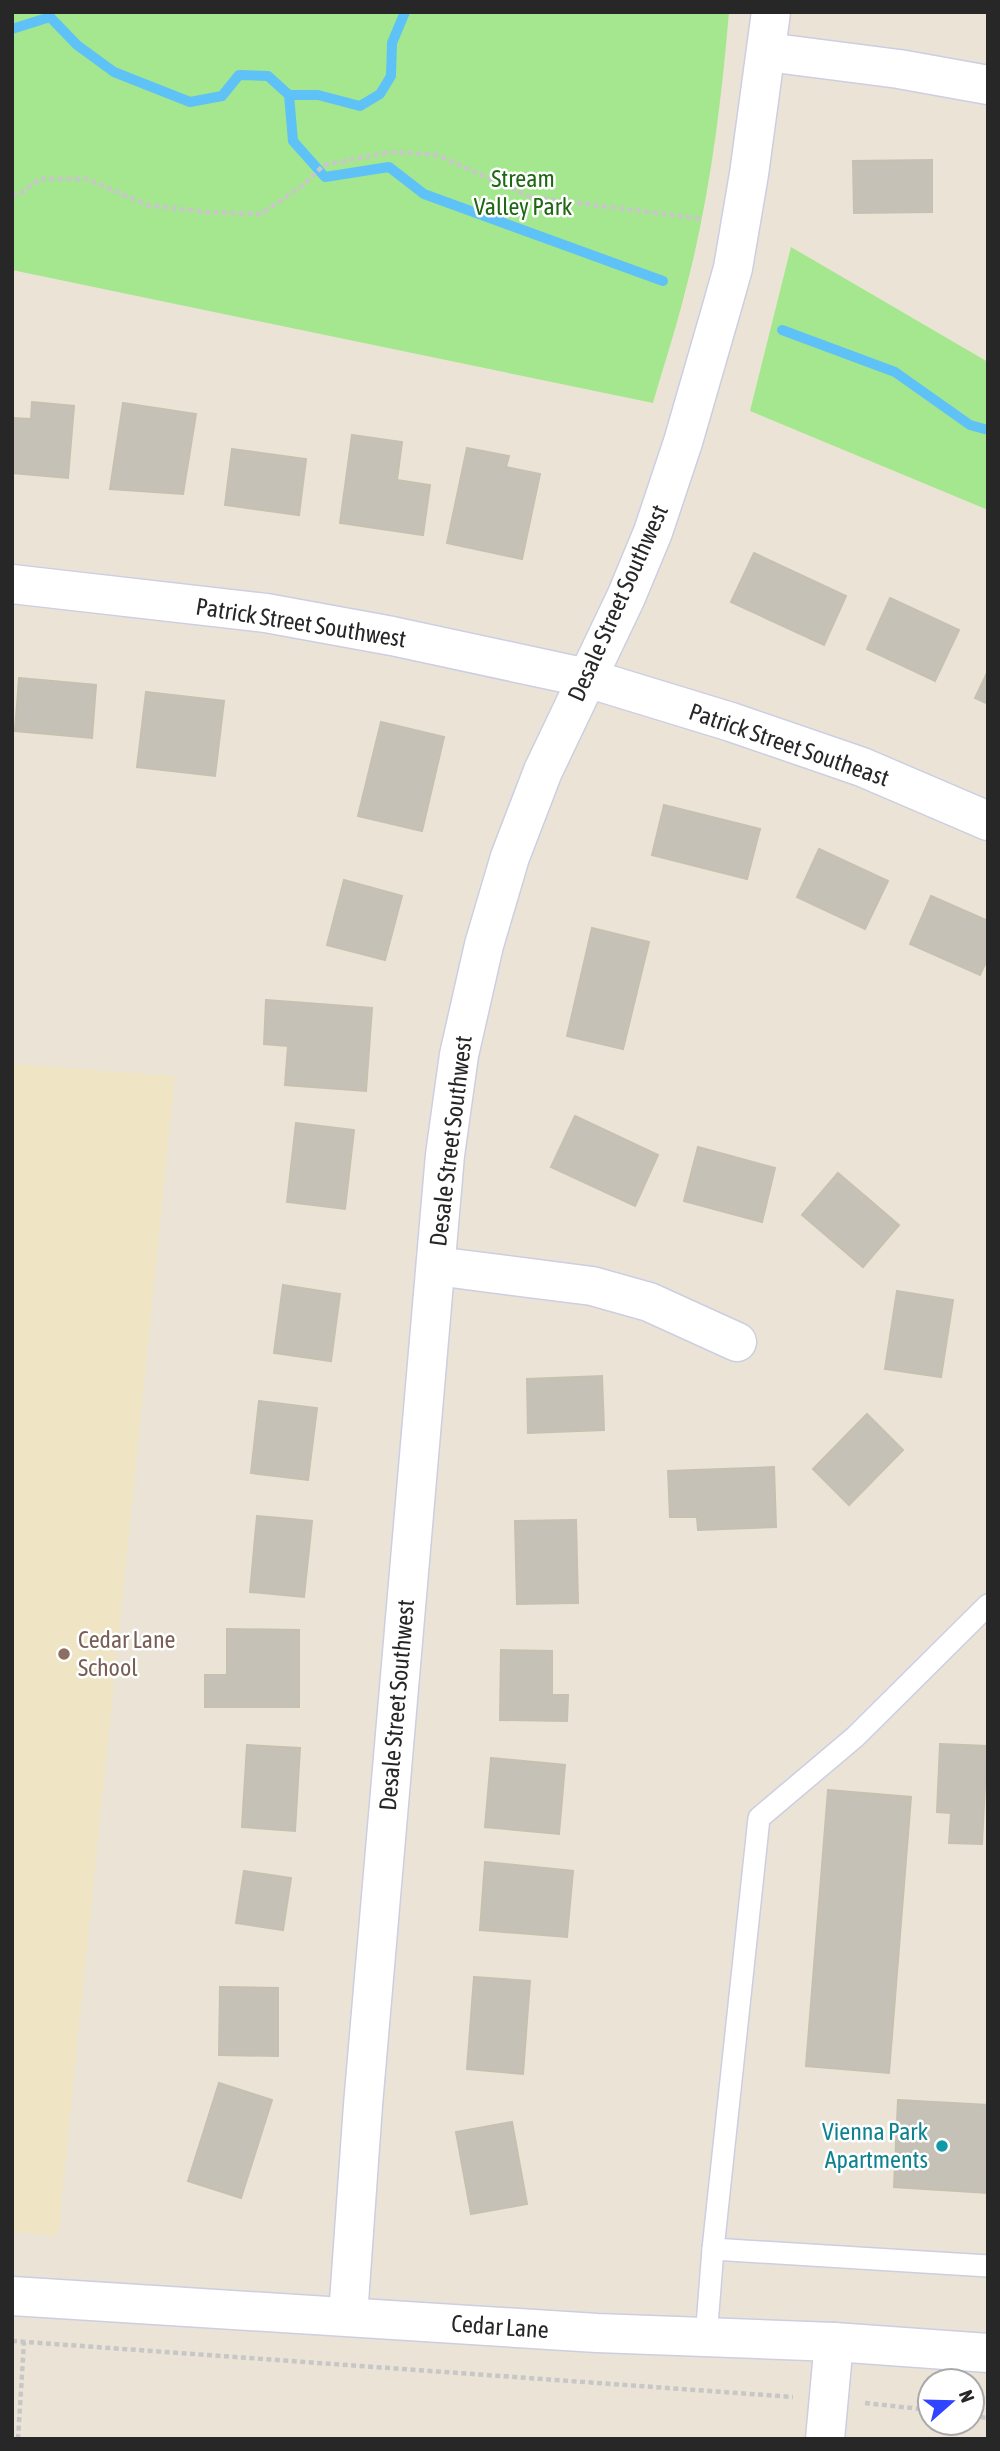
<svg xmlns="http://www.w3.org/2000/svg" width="1000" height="2451" viewBox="0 0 1000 2451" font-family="'Asap Condensed',sans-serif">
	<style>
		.education { fill: #efe4c4 }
		.green { fill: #a5e78e }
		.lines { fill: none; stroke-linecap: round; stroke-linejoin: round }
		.stream { stroke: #5fc2f7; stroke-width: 10 }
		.building { fill: #c6c1b7; stroke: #c6c0b0; stroke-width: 2 }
		.lane-casing { stroke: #cccee2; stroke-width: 24 }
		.street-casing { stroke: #cccee2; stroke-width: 41 }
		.secondary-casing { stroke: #cccee2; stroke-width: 41 }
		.path { stroke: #c7c7c7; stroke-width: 4.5; stroke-dasharray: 5 3.5; stroke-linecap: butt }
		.lane { stroke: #fff; stroke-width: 21 }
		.street { stroke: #fff; stroke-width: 38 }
		.secondary { stroke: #fff; stroke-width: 38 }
		.education-dot { fill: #8d6e63; stroke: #fff; stroke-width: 2.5 }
		.culture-dot { fill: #0f9aa8; stroke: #fff; stroke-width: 2.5 }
		.labels { text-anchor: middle; stroke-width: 5; stroke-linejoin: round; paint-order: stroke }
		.park-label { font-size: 24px; fill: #1e6713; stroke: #fff }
		.street-label { font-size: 24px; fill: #272727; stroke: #fff }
		.education-label { font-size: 24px; fill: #785e54; stroke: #fff; text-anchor: start }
		.culture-label { font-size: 24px; fill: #0d838f; stroke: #fff; text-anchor: end }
	</style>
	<rect width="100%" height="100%" fill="#ebe4d6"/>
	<polygon class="education" points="12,1064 175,1076 58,2236 12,2232"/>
	<g class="green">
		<path d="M12,12H729C721,107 709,203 684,296C675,332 663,368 653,403L12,270Z"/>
		<polygon points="791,247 988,362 988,510 750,411"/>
	</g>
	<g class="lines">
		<g class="stream">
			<polyline points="12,29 50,17 77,45 114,72 190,102 222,96 239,75 268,76 289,95 318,95 360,106 380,94 391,76 392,43 405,12"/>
			<polyline points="289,95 293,141 325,177 389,167 424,194 663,281"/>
			<polyline points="782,330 895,372 970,425 988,430"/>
		</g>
	</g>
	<g class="building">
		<polygon points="932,160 932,212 854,213 853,161"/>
		<polygon points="32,402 74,406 68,478 12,473 12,418 31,419"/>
		<polygon points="123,403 196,414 183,494 110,489"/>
		<polygon points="352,435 402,442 397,480 430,485 423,535 340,523"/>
		<polygon points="467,448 509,456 506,467 540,474 522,559 447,543"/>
		<polygon points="232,449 306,459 299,515 225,505"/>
		<polygon points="754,553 846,596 824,645 731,602"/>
		<polygon points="890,598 959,630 935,681 867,649"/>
		<polygon points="988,671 988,704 975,698"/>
		<polygon points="19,678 96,685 92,738 15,731"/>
		<polygon points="146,692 224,701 215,776 137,767"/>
		<polygon points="381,722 444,737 422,831 358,816"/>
		<polygon points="664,805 760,829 747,879 652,855"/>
		<polygon points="819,849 888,881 865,929 797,897"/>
		<polygon points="344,880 402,896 385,960 327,945"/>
		<polygon points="931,896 988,921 988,958 980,975 910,944"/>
		<polygon points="592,928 649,942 623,1049 567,1036"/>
		<polygon points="266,1000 372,1008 366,1091 285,1085 288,1046 264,1044"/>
		<polygon points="575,1116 658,1155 635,1206 551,1167"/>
		<polygon points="296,1123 354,1130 345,1209 287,1202"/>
		<polygon points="698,1147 775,1168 762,1222 684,1201"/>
		<polygon points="838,1173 899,1225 863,1267 802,1215"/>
		<polygon points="283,1285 340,1294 331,1361 274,1353"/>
		<polygon points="897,1291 953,1300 941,1377 885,1369"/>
		<polygon points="602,1376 604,1430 528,1433 527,1379"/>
		<polygon points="259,1401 317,1408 308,1480 251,1473"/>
		<polygon points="867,1414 903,1450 849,1505 813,1469"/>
		<polygon points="774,1467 776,1527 698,1530 697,1517 670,1517 668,1471"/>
		<polygon points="257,1516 312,1521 304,1597 250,1592"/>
		<polygon points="576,1520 578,1603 517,1604 515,1521"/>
		<polygon points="227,1629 299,1630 299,1707 205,1707 205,1675 227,1675"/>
		<polygon points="501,1650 552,1651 552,1695 568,1695 567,1721 500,1720"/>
		<polygon points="940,1744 987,1746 982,1844 949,1843 951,1813 937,1812"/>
		<polygon points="247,1745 300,1748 295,1831 242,1827"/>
		<polygon points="491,1758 565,1765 559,1834 485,1827"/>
		<polygon points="828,1790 911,1797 889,2073 806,2066"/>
		<polygon points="485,1862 573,1871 567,1937 480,1930"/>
		<polygon points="244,1871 291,1878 283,1930 236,1923"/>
		<polygon points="474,1977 530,1981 523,2074 467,2069"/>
		<polygon points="220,1987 278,1988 278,2056 219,2055"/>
		<polygon points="219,2083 272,2100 241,2198 188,2181"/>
		<polygon points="898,2100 988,2105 988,2193 894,2187"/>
		<polygon points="512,2122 527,2204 471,2214 456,2132"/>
	</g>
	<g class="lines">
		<defs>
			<g id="lane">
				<polyline points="988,1605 855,1737 759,1818 713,2249 988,2266"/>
				<polyline points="706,2338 713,2249"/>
			</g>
			<g id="street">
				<polyline points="767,52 899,69 988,85"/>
				<polyline points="12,584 266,613 392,636 587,678 731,722 862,767 988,821"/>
				<polyline points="436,1266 592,1286 649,1302 737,1342"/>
				<polyline points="348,2316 363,2105 445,1155 459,1055 484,945 510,857 543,771 626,597 653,532 683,442 722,307 733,268 749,174 771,12"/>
				<polyline points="825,2439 834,2342"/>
			</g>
			<polyline id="secondary" points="12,2296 597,2333 834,2342 988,2353"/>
		</defs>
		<use href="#lane" class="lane-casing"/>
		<use href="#street" class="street-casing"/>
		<use href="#secondary" class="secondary-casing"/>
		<g class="path">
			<polyline points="12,196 21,193 40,179 87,179 147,205 205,212 261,214 302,186 324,165 391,152 437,155 531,197 703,219"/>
			<polyline points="12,2341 793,2397"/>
			<polyline points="865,2403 930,2410"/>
			<polyline points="972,2416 988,2418"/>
			<polyline points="18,2439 24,2342"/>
		</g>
		<use href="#lane" class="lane"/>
		<use href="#street" class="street"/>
		<use href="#secondary" class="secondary"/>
	</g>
	<circle class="education-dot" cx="64" cy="1654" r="7"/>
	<circle class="culture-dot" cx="942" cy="2146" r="7"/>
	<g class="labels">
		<g class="park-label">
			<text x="523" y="187">Stream<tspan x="523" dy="28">Valley Park</tspan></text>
		</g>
		<g class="street-label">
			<text transform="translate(618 603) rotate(-66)" y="8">Desale Street Southwest</text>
			<text transform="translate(301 623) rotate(9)" y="8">Patrick Street Southwest</text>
			<text transform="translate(789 745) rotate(19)" y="8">Patrick Street Southeast</text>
			<text transform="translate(451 1141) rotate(-83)" y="8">Desale Street Southwest</text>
			<text transform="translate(397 1705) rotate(-85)" y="8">Desale Street Southwest</text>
			<text transform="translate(500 2327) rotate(4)" y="8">Cedar Lane</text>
		</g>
		<g class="education-label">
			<text x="78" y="1648">Cedar Lane<tspan x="78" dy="28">School</tspan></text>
		</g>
		<g class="culture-label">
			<text x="928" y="2140">Vienna Park<tspan x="928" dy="28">Apartments</tspan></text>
		</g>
	</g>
	<rect width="1000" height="2451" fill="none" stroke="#272727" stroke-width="28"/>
	<g transform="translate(951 2402) rotate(70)"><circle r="33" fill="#ffffff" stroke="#a9a9a9" stroke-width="2"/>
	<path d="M0-5L12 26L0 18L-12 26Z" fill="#2f45ff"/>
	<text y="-10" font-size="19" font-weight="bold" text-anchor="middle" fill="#272727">N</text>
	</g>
</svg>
